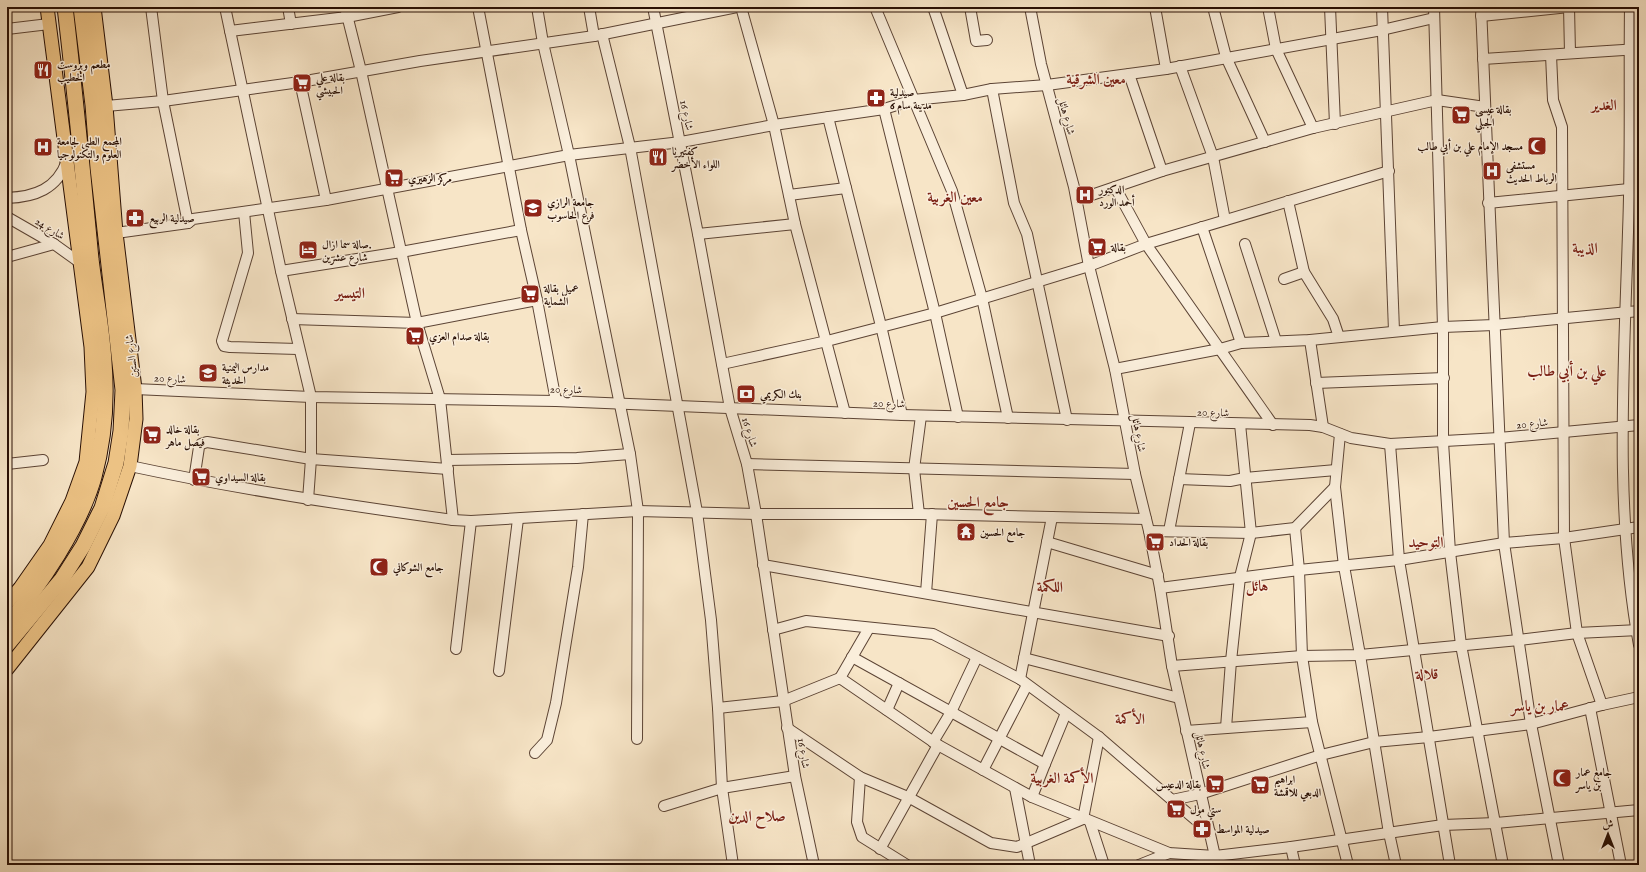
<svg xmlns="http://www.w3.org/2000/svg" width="1646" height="872" viewBox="0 0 1646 872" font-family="'IM FELL English',Amiri,serif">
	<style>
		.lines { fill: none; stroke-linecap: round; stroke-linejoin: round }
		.minor-casing { stroke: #5c4435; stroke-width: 12 }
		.major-casing { stroke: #280f04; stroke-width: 15 }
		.highway-casing { stroke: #280f04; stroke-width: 17 }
		.minor { stroke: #faeedb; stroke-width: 10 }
		.major { stroke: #ecc284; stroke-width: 13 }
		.highway { stroke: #ecc284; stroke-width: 15 }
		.labels { text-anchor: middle; stroke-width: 3; stroke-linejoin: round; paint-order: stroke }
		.poi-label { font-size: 11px; font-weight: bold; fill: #280f04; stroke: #faeedb; text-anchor: start }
		.street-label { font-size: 11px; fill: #280f04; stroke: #faeedb }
		.district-label { font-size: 15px; font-weight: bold; fill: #7a1f14; stroke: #faeedb }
	</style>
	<rect width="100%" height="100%" fill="#f7e5c7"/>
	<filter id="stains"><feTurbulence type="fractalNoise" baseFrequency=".005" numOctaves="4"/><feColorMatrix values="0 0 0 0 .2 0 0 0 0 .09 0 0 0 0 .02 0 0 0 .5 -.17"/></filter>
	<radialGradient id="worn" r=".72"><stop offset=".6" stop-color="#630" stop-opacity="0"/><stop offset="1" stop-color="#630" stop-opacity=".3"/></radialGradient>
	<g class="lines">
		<defs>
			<g id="minor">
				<polyline points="151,7 163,101 188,223"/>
				<polyline points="225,7 281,271 311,397 311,459 308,500"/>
				<polyline points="288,7 291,24"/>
				<polyline points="345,7 361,71 417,323 440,399 453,520"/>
				<polyline points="478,7 521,230 537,300 556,401"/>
				<polyline points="537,7 543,43 569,155 630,454 638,511 637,739"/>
				<polyline points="589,7 594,36"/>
				<polyline points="653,7 698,234 730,408 747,464 756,514 795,776 814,865"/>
				<polyline points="741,7 774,125 795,224 845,413"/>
				<polyline points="875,7 952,191 982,298 1008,418"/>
				<polyline points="933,7 963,95"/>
				<polyline points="970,7 976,41 987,40"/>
				<polyline points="1030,7 1041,64 1074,187 1089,266 1115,369 1135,474 1149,531 1160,588 1172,666 1217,865"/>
				<polyline points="1155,7 1166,69"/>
				<polyline points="1213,7 1226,57 1265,142"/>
				<polyline points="1268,7 1276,49 1313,128"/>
				<polyline points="1330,7 1335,124"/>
				<polyline points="1382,7 1394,331"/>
				<polyline points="1434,7 1443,327 1443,442 1450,552 1461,645 1503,865"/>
				<polyline points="1481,7 1504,543 1531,724 1559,865"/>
				<polyline points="1569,7 1570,53"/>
				<path d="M1630,7C1629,82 1631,157 1628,232C1624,369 1614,508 1639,645"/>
				<polyline points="1481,16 1569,7"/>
				<polyline points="7,29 49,24"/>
				<polyline points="230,31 347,17 398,7"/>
				<polyline points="602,34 630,147 697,512 711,620 718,708 722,788 733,865"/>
				<polyline points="1551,55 1553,100 1562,127 1564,538 1577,633 1602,705"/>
				<polyline points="1483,59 1639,49"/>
				<polyline points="1180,66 1213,157 1225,220"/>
				<polyline points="1129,74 1162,171"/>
				<polyline points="300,82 326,200"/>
				<polyline points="992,89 1014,203 1027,234 1067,420"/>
				<polyline points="106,106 163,101 300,82 420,61 594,36 737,7"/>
				<polyline points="884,109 935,313 958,417"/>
				<polyline points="828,117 881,326 902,415"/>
				<polyline points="1115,187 1146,244 1273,425"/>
				<polyline points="789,195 846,188"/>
				<path d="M7,198C35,197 57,189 67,161"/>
				<polyline points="1077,200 1162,171 1313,128 1437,100 1485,107"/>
				<polyline points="1288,201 1304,272"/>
				<polyline points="1488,203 1639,188"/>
				<polyline points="244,212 248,253 222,341 224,346 230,347 298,349"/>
				<polyline points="7,217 54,244 79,262"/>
				<polyline points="1202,227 1241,343"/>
				<polyline points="116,233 188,223 193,219 326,200 569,155 681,142 774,125 884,109 913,100 963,95 992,89 1047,85 1166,69 1382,30 1434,18"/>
				<polyline points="698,234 795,224"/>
				<polyline points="1245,244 1276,341"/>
				<polyline points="7,257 54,244"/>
				<polyline points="281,271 401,252 521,230"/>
				<polyline points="1284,279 1304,272 1333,319 1339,337"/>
				<polyline points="292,319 417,323 537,300"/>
				<polyline points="1310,340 1323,427"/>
				<polyline points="722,364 827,341 935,313 1089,266 1146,244 1389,171"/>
				<polyline points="1115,369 1220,349 1241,343 1310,340 1443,327 1494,325 1639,311"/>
				<polyline points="1316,383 1444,378"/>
				<polyline points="135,389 311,397 556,401 902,415 1310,425 1323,427 1351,438 1390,444 1499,438 1639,425"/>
				<polyline points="1340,434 1335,487 1344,566 1360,655 1389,833 1396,865"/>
				<polyline points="1390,444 1399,560 1450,865"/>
				<polyline points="447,460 577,458 630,454"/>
				<polyline points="7,464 43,460"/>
				<polyline points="747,464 1135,474"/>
				<path d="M130,466C237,489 345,505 453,520L471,521L638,511L756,514H919L1146,519"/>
				<polyline points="1179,479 1230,481 1245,478 1336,470"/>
				<polyline points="194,480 199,447 201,444 207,442 311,459 448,469"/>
				<polyline points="919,514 914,469 921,416"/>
				<polyline points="1295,528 1299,570 1302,656 1312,722 1348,865"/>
				<polyline points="1149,531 1251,533 1295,528 1335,487"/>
				<polyline points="1169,531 1190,423"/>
				<polyline points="1047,542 1158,575"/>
				<polyline points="763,565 1169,636"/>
				<polyline points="1160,588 1299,570 1399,560 1504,543 1564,538 1639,527"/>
				<polyline points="926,593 932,514"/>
				<polyline points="773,630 806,621 933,634 1020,679 1099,737 1172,800 1200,794 1321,755 1374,742 1429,737 1531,724 1602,705 1639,697"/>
				<polyline points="456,649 471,521"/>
				<polyline points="852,657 1045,764"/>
				<polyline points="1024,658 1179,698"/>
				<polyline points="1172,666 1302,656 1360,655 1519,640 1577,633 1639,630"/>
				<polyline points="499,671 518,519"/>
				<polyline points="840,678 869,628"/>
				<polyline points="1020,679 1052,517"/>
				<polyline points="718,708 783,701 840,678 938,745 1032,797 1169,853 1215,856 1291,847 1443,825 1496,823 1639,810"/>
				<polyline points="1590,708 1621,865"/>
				<polyline points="887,710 899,683"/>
				<polyline points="787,728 860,777 908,797 991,843 1017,847 1083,819 1099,737"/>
				<polyline points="1226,728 1231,661 1240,577 1251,533 1240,424"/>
				<polyline points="1186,731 1312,722"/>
				<polyline points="933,742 951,712 977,657"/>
				<polyline points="535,753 547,740 556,703 578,567 583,514"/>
				<polyline points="983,770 1027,685"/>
				<polyline points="860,777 857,822 862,837 907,865"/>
				<polyline points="1015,788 1030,865"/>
				<polyline points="1032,797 1045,764 1066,713"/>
				<polyline points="1172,800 1210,832"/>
				<polyline points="664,806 722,788 795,776"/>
				<polyline points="1090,822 1104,865"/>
				<polyline points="1291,847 1295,865"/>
				<polyline points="880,849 938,745"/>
				<polyline points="1139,865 1169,853"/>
			</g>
			<g id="major">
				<polyline points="7,603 20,588 50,545 72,501 86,462 93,392 91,347 47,7"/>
				<polyline points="7,669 88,567 113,516 130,466 136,419 135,389 116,233 106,106 94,7"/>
			</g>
			<g id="highway">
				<path d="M7,625C40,585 80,527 94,477C104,440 107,400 104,362C102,327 95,293 91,259C83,175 75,91 65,7"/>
				<polyline points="7,645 62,579 83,546 102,508 116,463 121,431 123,390 98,168 93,105 81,7"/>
			</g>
		</defs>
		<use href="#minor" class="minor-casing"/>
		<use href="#major" class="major-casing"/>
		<use href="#highway" class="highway-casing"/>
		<use href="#minor" class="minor"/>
		<use href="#major" class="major"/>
		<use href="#highway" class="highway"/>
	</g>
	<defs>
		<symbol id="restaurant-square" viewBox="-11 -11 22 22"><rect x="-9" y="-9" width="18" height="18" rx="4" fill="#8f2418" stroke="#faeedb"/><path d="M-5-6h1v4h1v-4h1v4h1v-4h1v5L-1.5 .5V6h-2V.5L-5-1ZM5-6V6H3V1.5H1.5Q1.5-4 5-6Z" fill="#fff"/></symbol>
		<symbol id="supermarket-square" viewBox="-11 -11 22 22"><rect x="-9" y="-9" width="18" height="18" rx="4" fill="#8f2418" stroke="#faeedb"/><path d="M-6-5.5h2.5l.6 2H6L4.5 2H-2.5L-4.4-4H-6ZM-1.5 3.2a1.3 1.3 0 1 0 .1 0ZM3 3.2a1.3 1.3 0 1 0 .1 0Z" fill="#fff"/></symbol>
		<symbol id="pharmacy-square" viewBox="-11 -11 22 22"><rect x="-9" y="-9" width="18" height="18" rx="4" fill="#8f2418" stroke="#faeedb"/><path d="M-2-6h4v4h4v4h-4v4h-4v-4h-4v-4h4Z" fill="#fff"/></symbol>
		<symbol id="mosque-square" viewBox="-11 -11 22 22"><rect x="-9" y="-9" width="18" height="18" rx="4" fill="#8f2418" stroke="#faeedb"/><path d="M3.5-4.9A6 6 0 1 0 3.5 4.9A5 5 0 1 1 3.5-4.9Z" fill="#fff"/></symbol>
		<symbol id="hospital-square" viewBox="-11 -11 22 22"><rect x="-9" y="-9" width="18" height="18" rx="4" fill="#8f2418" stroke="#faeedb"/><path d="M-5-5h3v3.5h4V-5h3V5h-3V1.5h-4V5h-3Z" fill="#fff"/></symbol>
		<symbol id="university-square" viewBox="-11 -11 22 22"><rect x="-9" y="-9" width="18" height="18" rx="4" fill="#8f2418" stroke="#faeedb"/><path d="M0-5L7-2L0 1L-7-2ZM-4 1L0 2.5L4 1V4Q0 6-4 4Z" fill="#fff"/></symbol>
		<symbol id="hotel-square" viewBox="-11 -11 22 22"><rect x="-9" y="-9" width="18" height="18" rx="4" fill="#8f2418" stroke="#faeedb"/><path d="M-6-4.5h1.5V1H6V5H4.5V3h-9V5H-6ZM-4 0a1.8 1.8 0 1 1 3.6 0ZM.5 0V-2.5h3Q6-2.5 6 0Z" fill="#fff"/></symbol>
		<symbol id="school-square" viewBox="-11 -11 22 22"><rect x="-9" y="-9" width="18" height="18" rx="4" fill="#8f2418" stroke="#faeedb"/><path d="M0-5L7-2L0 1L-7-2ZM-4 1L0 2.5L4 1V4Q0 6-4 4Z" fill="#fff"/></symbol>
		<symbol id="bank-square" viewBox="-11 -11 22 22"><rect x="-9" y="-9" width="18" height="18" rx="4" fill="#8f2418" stroke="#faeedb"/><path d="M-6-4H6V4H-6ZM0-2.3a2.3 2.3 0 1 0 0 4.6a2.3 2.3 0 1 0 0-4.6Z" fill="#fff"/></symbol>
		<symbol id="temple-square" viewBox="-11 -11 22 22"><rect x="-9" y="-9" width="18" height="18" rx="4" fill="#8f2418" stroke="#faeedb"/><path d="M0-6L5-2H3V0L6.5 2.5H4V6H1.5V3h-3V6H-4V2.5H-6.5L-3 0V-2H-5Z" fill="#fff"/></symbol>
	</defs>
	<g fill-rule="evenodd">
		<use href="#restaurant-square" x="32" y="59" width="22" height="22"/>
		<use href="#supermarket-square" x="291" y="72" width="22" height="22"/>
		<use href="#pharmacy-square" x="865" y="87" width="22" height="22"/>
		<use href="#supermarket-square" x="1450" y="104" width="22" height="22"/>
		<use href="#mosque-square" x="1526" y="135" width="22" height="22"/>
		<use href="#hospital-square" x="32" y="136" width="22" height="22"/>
		<use href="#restaurant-square" x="647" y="146" width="22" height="22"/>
		<use href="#hospital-square" x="1481" y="160" width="22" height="22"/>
		<use href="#supermarket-square" x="383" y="167" width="22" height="22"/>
		<use href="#hospital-square" x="1074" y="184" width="22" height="22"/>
		<use href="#university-square" x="522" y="197" width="22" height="22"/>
		<use href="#pharmacy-square" x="124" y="207" width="22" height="22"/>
		<use href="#supermarket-square" x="1086" y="236" width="22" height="22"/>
		<use href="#hotel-square" x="297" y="239" width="22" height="22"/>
		<use href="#supermarket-square" x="519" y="283" width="22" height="22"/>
		<use href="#supermarket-square" x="404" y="325" width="22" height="22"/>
		<use href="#school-square" x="197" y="362" width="22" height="22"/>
		<use href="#bank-square" x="735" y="383" width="22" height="22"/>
		<use href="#supermarket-square" x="141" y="424" width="22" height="22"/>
		<use href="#supermarket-square" x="190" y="466" width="22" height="22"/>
		<use href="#temple-square" x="955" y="521" width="22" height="22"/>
		<use href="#supermarket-square" x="1144" y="531" width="22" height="22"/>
		<use href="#mosque-square" x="368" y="556" width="22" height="22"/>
		<use href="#mosque-square" x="1551" y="767" width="22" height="22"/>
		<use href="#supermarket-square" x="1204" y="773" width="22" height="22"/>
		<use href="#supermarket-square" x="1249" y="774" width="22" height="22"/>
		<use href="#supermarket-square" x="1165" y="798" width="22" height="22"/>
		<use href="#pharmacy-square" x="1191" y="818" width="22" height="22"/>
	</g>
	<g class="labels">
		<g class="poi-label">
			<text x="57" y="68">مطعم وبروست<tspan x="57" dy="13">الخطيب</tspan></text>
			<text x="316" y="81">بقالة علي<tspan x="316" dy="13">الحبيشي</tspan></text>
			<text x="890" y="96">صيدلية<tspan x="890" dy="13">مدينة سام 6</tspan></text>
			<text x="1475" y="113">بقالة عيسى<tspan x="1475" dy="13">الجبلي</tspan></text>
			<text x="57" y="145">المجمع الطبي لجامعة<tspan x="57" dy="13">العلوم والتكنولوجيا</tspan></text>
			<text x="1523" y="150" text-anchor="end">مسجد الإمام علي بن أبي طالب</text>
			<text x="672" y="155">كفتيريا<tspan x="672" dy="13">اللواء الأخضر</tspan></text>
			<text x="1506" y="169">مستشفى<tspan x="1506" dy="13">الرباط الحديث</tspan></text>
			<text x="408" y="182">مركز الزهيري</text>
			<text x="1099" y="193">الدكتور<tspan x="1099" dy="13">أحمد الورد</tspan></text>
			<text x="547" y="206">جامعة الرازي<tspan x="547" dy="13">فرع الحاسوب</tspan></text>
			<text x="149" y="222">صيدلية الربيع</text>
			<text x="322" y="248">صالة سما ازال.<tspan x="322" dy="13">شارع عشرين</tspan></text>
			<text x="1111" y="251">بقالة</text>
			<text x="544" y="292">عميل بقالة<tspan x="544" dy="13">الشماية</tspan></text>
			<text x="429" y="340">بقالة صدام العزي</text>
			<text x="222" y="371">مدارس اليمنية<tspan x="222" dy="13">الحديثة</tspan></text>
			<text x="760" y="398">بنك الكريمي</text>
			<text x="166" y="433">بقالة خالد<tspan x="166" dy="13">فيصل ماهر</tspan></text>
			<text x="215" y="481">بقالة السيداوي</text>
			<text x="980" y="536">جامع الحسين</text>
			<text x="1169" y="546">بقالة الحداد</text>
			<text x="393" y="571">جامع الشوكاني</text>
			<text x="1576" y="776">جامع عمار<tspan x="1576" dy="13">بن ياسر</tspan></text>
			<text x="1274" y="783">ابراهيم<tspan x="1274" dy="13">الدبعي للاقمشة</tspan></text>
			<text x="1201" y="788" text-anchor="end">بقالة الدعيس</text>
			<text x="1190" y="813">ستي مول</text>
			<text x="1216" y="833">صيدلية المواسط</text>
		</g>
		<g class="street-label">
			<text transform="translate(687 115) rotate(78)" y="4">شارع 16</text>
			<text transform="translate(1067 116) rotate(75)" y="4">شارع هائل</text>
			<text transform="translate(50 228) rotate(31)" y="4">شارع 24</text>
			<text transform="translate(131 356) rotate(-97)" y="4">شارع الستين</text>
			<text transform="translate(170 378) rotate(3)" y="4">شارع 20</text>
			<text transform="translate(566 389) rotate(2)" y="4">شارع 20</text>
			<text transform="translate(889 403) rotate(2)" y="4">شارع 20</text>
			<text transform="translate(1213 412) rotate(2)" y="4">شارع 20</text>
			<text transform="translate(1532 423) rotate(-5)" y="4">شارع 20</text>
			<text transform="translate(750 432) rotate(73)" y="4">شارع 16</text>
			<text transform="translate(1139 433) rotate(79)" y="4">شارع هائل</text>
			<text transform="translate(1203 750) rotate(78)" y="4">شارع هائل</text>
			<text transform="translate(804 753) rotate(81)" y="4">شارع 16</text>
		</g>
		<g class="district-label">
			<text x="1096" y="84">معين الشرقية</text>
			<text x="1604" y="110">الغدير</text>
			<text x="955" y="202">معين الغربية</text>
			<text x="1585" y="253">الذيبة</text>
			<text x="350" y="298">التيسير</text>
			<text x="1567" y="376">علي بن أبي طالب</text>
			<text x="978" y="507">جامع الحسين</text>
			<text x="1426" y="547">التوحيد</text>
			<text x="1257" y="591">هائل</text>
			<text x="1050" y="592">اللكمة</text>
			<text x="1427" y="679">قلالة</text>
			<text x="1540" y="711">عمار بن ياسر</text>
			<text x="1130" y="724">الأكمة</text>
			<text x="1062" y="783">الأكمة الغربية</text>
			<text x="757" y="821">صلاح الدين</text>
		</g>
	</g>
	<rect width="1646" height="872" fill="none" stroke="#f7e5c7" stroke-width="24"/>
	<rect x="8" y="8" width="1630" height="856" fill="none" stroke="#280f04" stroke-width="2"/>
	<rect x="12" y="12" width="1622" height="848" fill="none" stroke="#280f04"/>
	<g transform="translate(1608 834)" stroke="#faeedb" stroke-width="3" paint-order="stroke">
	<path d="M0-3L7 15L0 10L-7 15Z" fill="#280f04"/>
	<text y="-6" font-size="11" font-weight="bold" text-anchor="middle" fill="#280f04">ش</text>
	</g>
	<rect width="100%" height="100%" filter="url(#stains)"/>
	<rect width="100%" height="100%" fill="url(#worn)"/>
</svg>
